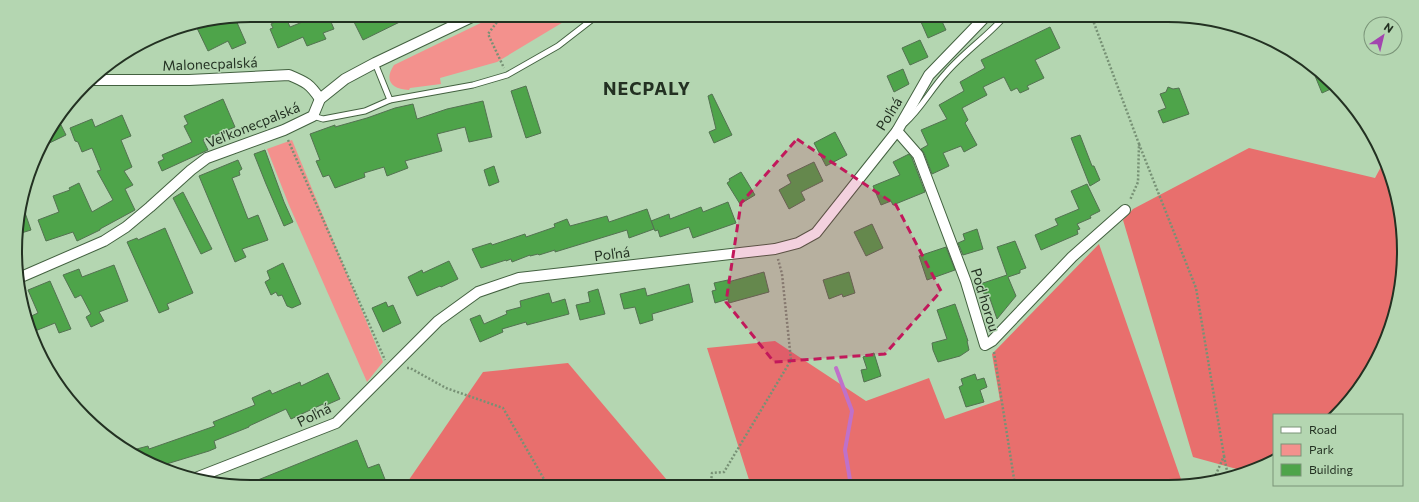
<svg xmlns="http://www.w3.org/2000/svg" width="1419" height="502" viewBox="0 0 1419 502" font-family="Commissioner,sans-serif">
	<style>
		.green { fill: #f3918d }
		.forest { fill: #e86f6d }
		.lines { fill: none; stroke-linecap: round; stroke-linejoin: round }
		.stream { stroke: #bf71ca; stroke-width: 4 }
		.building { fill: #4ea44a; stroke: #537251 }
		.service-casing { stroke: #436140; stroke-width: 7 }
		.minor-casing { stroke: #436140; stroke-width: 12 }
		.path { stroke: #779175; stroke-width: 2.5; stroke-dasharray: 2 2; stroke-linecap: butt }
		.service { stroke: #fff; stroke-width: 5 }
		.minor { stroke: #fff; stroke-width: 10 }
		.marked { fill: #c2185b; fill-opacity: 0.2; stroke: #c2185b; stroke-width: 3; stroke-dasharray: 8 5; stroke-linejoin: round }
		.labels { text-anchor: middle; stroke-width: 3; stroke-linejoin: round; paint-order: stroke }
		.street-label { font-size: 14px; fill: #233122; stroke: #b4d6b1 }
		.district-label { font-size: 18px; font-weight: bold; letter-spacing: 1px; fill: #233122; stroke: #b4d6b1 }
		.rim { fill: none; stroke: #233122; stroke-width: 2 }
	</style>
	<rect width="100%" height="100%" fill="#b4d6b1"/>
	<g class="green">
		<path d="M517,15H575L497,62L440,78L441,84L410,88L409,90C391,89 384,80 394,65L491,18L500,23Z"/>
		<polygon points="292,140 383,362 367,382 289,205 267,149"/>
	</g>
	<g class="forest">
		<polygon points="1249,148 1375,178 1383,163 1402,220 1396,312 1372,369 1335,415 1274,415 1274,462 1244,471 1193,457 1123,220 1133,209"/>
		<polygon points="1099,244 1183,485 751,486 707,348 775,341 866,401 929,378 945,419 1000,400 992,354"/>
		<polygon points="568,363 672,486 404,487 483,372"/>
	</g>
	<g class="lines">
		<polyline class="stream" points="836,368 852,411 845,450 851,486"/>
	</g>
	<g class="building">
		<polygon points="320,15 328,15 334,29 323,33 326,39 307,46 303,37 278,48 270,29 273,28 271,24 281,19 282,22 287,20 290,27"/>
		<polygon points="364,15 414,15 363,40 353,20"/>
		<polygon points="935,15 939,15 946,30 928,38 921,22"/>
		<polygon points="235,18 246,43 232,49 228,41 208,51 196,26"/>
		<polygon points="1050,27 1060,48 1035,60 1044,78 1027,86 1029,89 1020,93 1017,88 1011,91 1004,77 983,87 987,95 962,108 968,120 965,123 977,145 964,152 961,146 943,153 949,166 932,174 924,153 921,149 928,145 921,130 947,119 939,105 964,91 960,82 985,68 981,60"/>
		<polygon points="920,40 928,57 910,65 902,48"/>
		<polygon points="1313,65 1328,83 1333,88 1322,93 1311,66"/>
		<polygon points="903,69 909,84 894,92 887,76"/>
		<polygon points="526,86 541,133 526,138 511,91"/>
		<polygon points="1168,87 1173,89 1179,88 1189,114 1163,123 1158,111 1166,108 1160,94 1166,92"/>
		<polygon points="712,94 732,135 714,143 709,132 716,129 708,96"/>
		<polygon points="223,99 235,127 203,140 208,150 162,171 158,162 164,159 162,155 192,142 184,126 188,124 184,116"/>
		<polygon points="483,101 492,137 469,142 465,127 437,134 442,151 405,161 408,168 387,176 384,167 364,173 365,177 335,188 329,175 323,177 316,161 320,160 310,134 335,125 335,127 367,118 395,108 413,104 417,119 447,109"/>
		<polygon points="122,115 131,136 121,140 132,167 124,171 133,185 125,189 135,210 100,229 100,230 77,241 73,232 46,241 38,220 59,212 53,196 70,190 69,188 79,183 92,212 113,200 97,171 101,170 92,148 82,152 78,142 75,141 70,128 92,119 95,127"/>
		<polygon points="59,121 66,135 39,148 39,146"/>
		<polygon points="835,132 847,155 826,166 814,143"/>
		<polygon points="1080,135 1092,166 1094,166 1100,180 1090,186 1071,138"/>
		<polygon points="265,150 284,202 293,222 284,226 266,184 254,154"/>
		<polygon points="909,154 912,158 925,192 893,205 891,201 881,205 873,186 900,175 893,162"/>
		<polygon points="238,160 242,169 239,171 240,175 232,178 248,219 258,215 268,240 242,249 246,257 235,262 199,176"/>
		<polygon points="814,162 823,181 801,192 805,200 789,209 779,190 791,183 787,175"/>
		<polygon points="494,166 499,182 489,186 484,170"/>
		<polygon points="741,172 755,195 740,204 727,183 730,181 729,179"/>
		<polygon points="1087,184 1100,211 1090,216 1091,218 1077,224 1080,229 1077,230 1078,234 1041,250 1035,235 1058,225 1055,219 1079,209 1071,191"/>
		<polygon points="183,192 212,249 201,254 173,198"/>
		<polygon points="728,202 736,223 693,238 689,227 660,237 658,230 655,231 651,221 669,214 670,219 701,207 703,212"/>
		<polygon points="22,204 31,230 18,234 17,220"/>
		<polygon points="647,209 654,229 629,238 627,230 555,252 555,250 539,255 538,254 530,256 530,255 512,262 511,259 506,261 506,260 481,268 472,249 491,243 492,245 525,234 526,237 555,227 554,224 567,219 570,226 607,216 609,222"/>
		<polygon points="872,224 883,248 866,256 854,232"/>
		<polygon points="165,228 193,293 167,304 169,309 159,313 127,242 137,238 138,240"/>
		<polygon points="977,229 983,249 963,255 958,243 965,240 963,234"/>
		<polygon points="1015,241 1026,268 1020,270 1020,273 1008,277 1016,296 997,319 988,293 984,294 980,284 1007,275 997,247"/>
		<polygon points="946,247 955,270 927,280 919,256"/>
		<polygon points="449,261 458,279 441,287 440,286 417,296 408,277 422,270 423,273"/>
		<polygon points="283,263 301,304 292,308 287,306 282,295 278,296 276,292 271,295 265,282 270,279 267,271"/>
		<polygon points="114,265 128,301 99,312 104,321 91,327 86,317 91,314 81,295 75,298 63,275 79,269 82,277"/>
		<polygon points="764,272 769,292 729,303 728,299 715,303 712,291 716,290 714,283 728,280 728,282"/>
		<polygon points="849,272 855,293 843,297 842,294 829,299 823,280"/>
		<polygon points="50,281 71,329 59,333 55,323 35,331 29,317 38,313 28,290"/>
		<polygon points="689,284 693,302 652,314 653,320 640,324 635,307 624,309 620,294 645,288 647,296"/>
		<polygon points="598,289 605,314 580,320 576,305 590,302 588,292"/>
		<polygon points="549,293 552,303 565,299 569,314 527,325 526,322 502,329 503,332 480,342 470,319 480,315 484,324 507,314 506,311 521,307 520,301"/>
		<polygon points="386,302 388,307 393,305 401,323 383,332 372,308"/>
		<polygon points="955,304 968,341 967,341 969,350 960,356 938,362 933,350 932,343 947,339 937,310"/>
		<polygon points="874,353 881,376 864,382 861,370 867,369 863,357"/>
		<polygon points="328,373 340,399 324,406 323,404 291,419 286,409 249,426 249,427 214,441 216,448 209,451 160,466 129,451 148,446 149,449 215,426 213,422 255,405 252,398 270,390 272,394 300,382 301,386"/>
		<polygon points="975,374 977,380 984,378 987,387 980,390 984,402 966,407 959,387 963,385 961,379"/>
		<polygon points="357,440 368,468 379,464 388,487 251,487 243,486"/>
	</g>
	<g class="lines">
		<defs>
			<g id="service">
				<polyline points="375,63 390,100"/>
				<polyline points="313,116 323,119 365,111 390,100 473,85 507,75 558,46 598,15"/>
				<path d="M905,123C921,109 931,89 946,73C964,52 988,36 1006,15"/>
			</g>
			<g id="minor">
				<path d="M91,80H189L289,75C306,82 310,84 320,99"/>
				<polyline points="897,131 918,155 966,282 985,345 992,341 1072,257 1125,210"/>
				<polyline points="21,277 104,241 126,227 150,207 191,170 207,158 284,130 313,116 320,99 345,79 375,63 476,15"/>
				<polyline points="193,479 336,423 438,321 478,292 519,278 775,249 798,243 816,233 897,131 929,75 987,15"/>
			</g>
		</defs>
		<use href="#service" class="service-casing"/>
		<use href="#minor" class="minor-casing"/>
		<g class="path">
			<polyline points="436,15 438,18"/>
			<polyline points="494,15 497,22 488,34 504,68"/>
			<polyline points="1091,15 1139,144 1138,182 1130,200"/>
			<polyline points="338,17 343,15"/>
			<polyline points="288,140 385,360"/>
			<polyline points="1139,144 1196,288 1224,456 1213,481"/>
			<polyline points="994,352 1015,485"/>
			<polyline points="407,368 410,368 446,388 503,408 548,486"/>
			<polyline points="1224,456 1228,476"/>
			<polyline points="712,486 711,482 712,473 724,472 791,360 782,274 778,259"/>
		</g>
		<use href="#service" class="service"/>
		<use href="#minor" class="minor"/>
	</g>
	<path class="marked" d="M797,139L896,205L941,291L885,354L774,362L726,302L741,203Z"/>
	<g class="labels">
		<g class="street-label">
			<text transform="translate(210 64) rotate(-2)" y="5">Malonecpalská</text>
			<text transform="translate(889 114) rotate(-58)" y="5">Poľná</text>
			<text transform="translate(253 125) rotate(-22)" y="5">Veľkonecpalská</text>
			<text transform="translate(612 254) rotate(-7)" y="5">Poľná</text>
			<text transform="translate(985 300) rotate(73)" y="5">Pod horou</text>
			<text transform="translate(314 415) rotate(-26)" y="5">Poľná</text>
		</g>
		<g class="district-label">
			<text x="647" y="95">NECPALY</text>
		</g>
	</g>
	<path d="M0 0H1419V502H0ZM251 22H1168A229 229 0 0 1 1397 251V251A229 229 0 0 1 1168 480H251A229 229 0 0 1 22 251V251A229 229 0 0 1 251 22Z" fill="#b4d6b1" fill-rule="evenodd"/>
	<path class="rim" d="M251 22H1168A229 229 0 0 1 1397 251V251A229 229 0 0 1 1168 480H251A229 229 0 0 1 22 251V251A229 229 0 0 1 251 22Z"/>
	<rect x="1273" y="414" width="130" height="72" fill="#b4d6b1" stroke="#7a9478"/>
	<rect x="1281" y="427" width="20" height="6" fill="#ffffff" stroke="#7a9478"/>
	<text x="1309" y="434" font-size="12" fill="#233122">Road</text>
	<rect x="1281" y="444" width="20" height="12" fill="#f3918d" stroke="#7a9478"/>
	<text x="1309" y="454" font-size="12" fill="#233122">Park</text>
	<rect x="1281" y="464" width="20" height="12" fill="#4ea44a" stroke="#7a9478"/>
	<text x="1309" y="474" font-size="12" fill="#233122">Building</text>
	<g transform="translate(1383 36) rotate(35)"><circle r="19" fill="#b4d6b1" stroke="#7a9478"/>
	<path d="M0-3L7 15L0 10L-7 15Z" fill="#a245af"/>
	<text y="-6" font-size="11" font-weight="bold" text-anchor="middle" fill="#233122">N</text>
	</g>
</svg>
